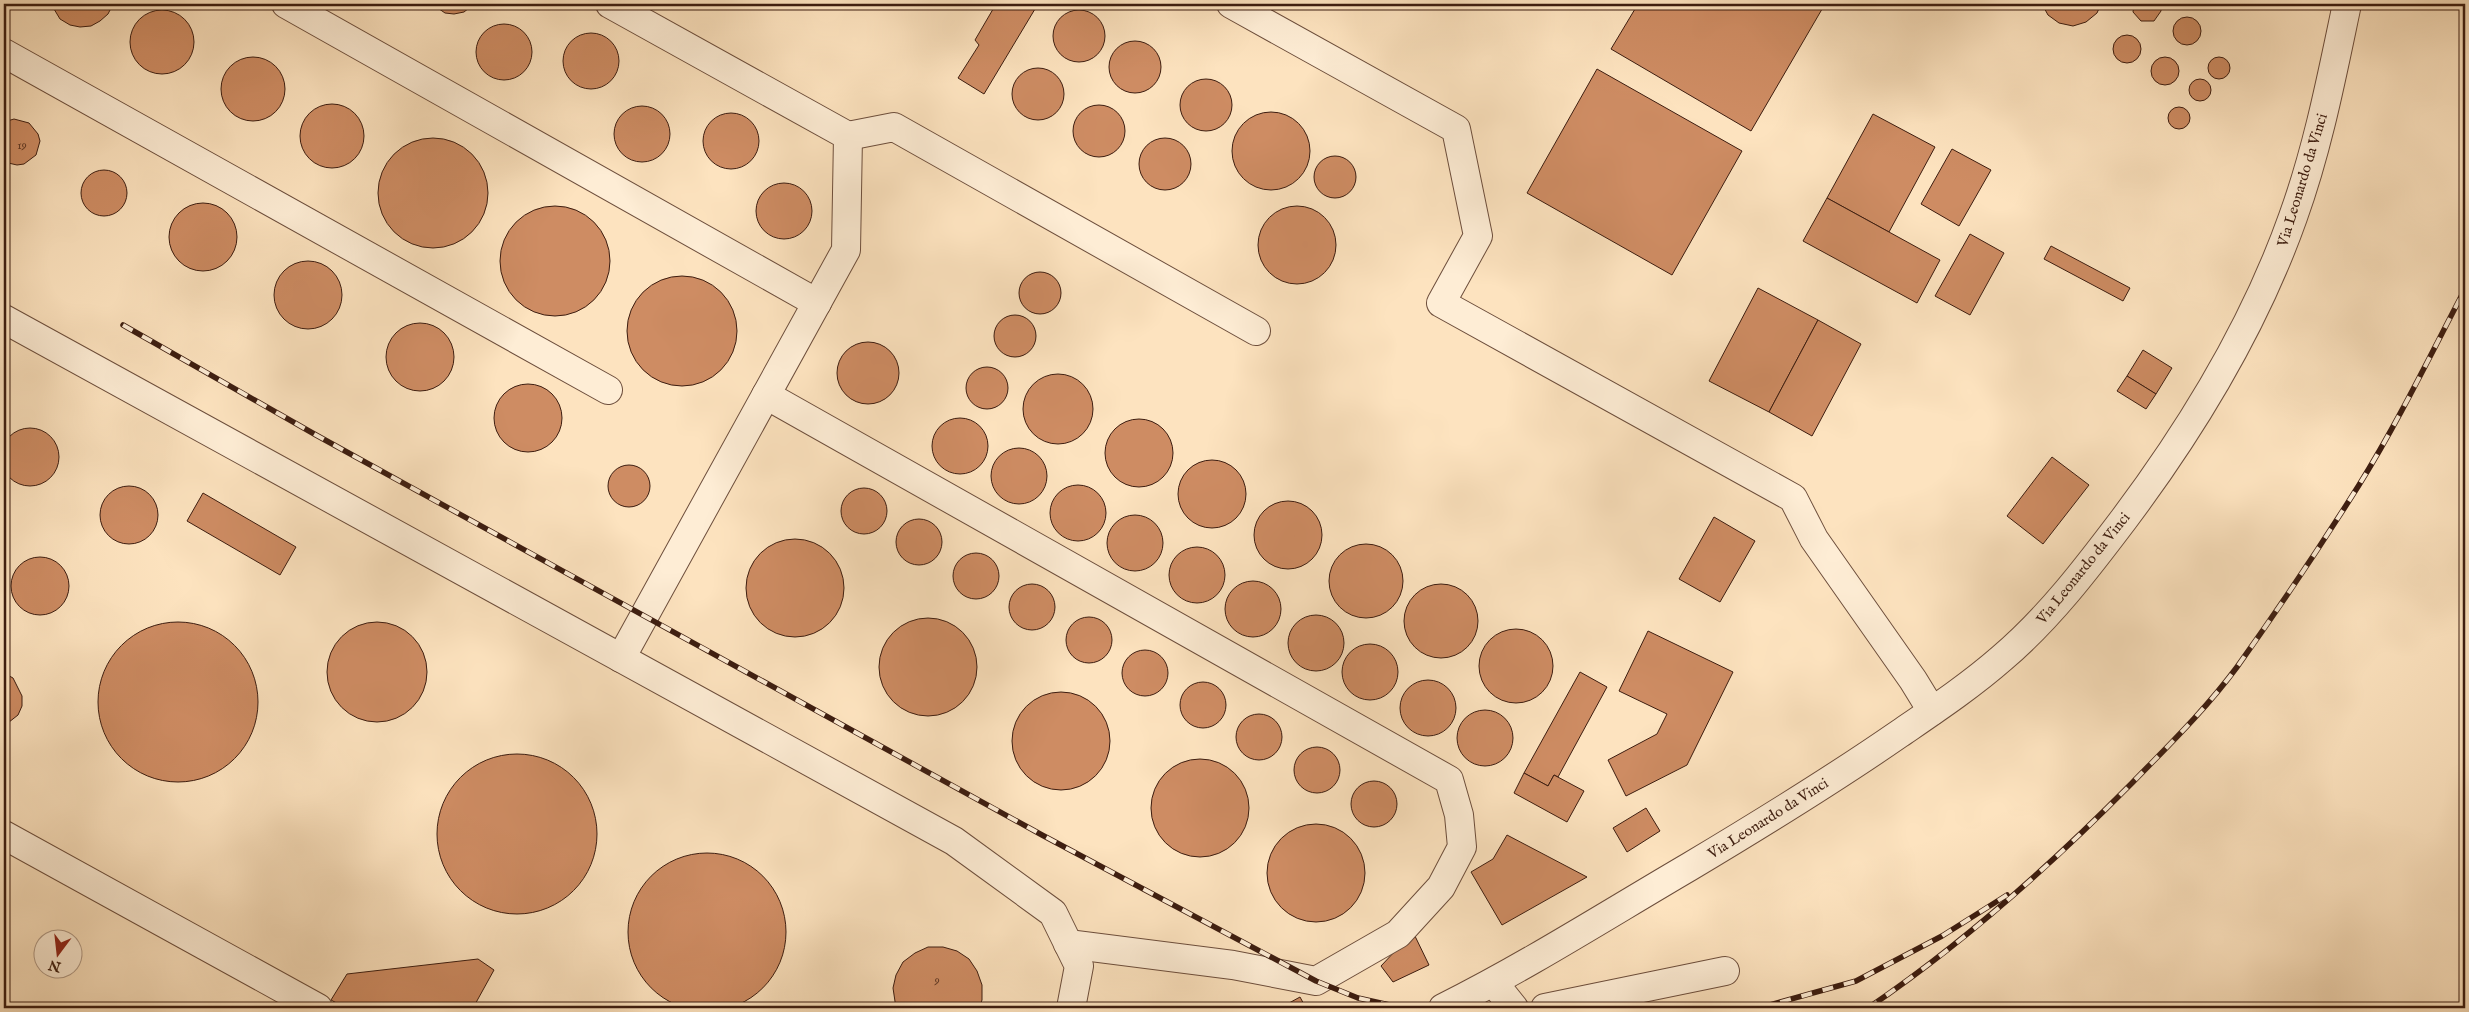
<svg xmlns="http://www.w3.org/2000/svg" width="2469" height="1012" viewBox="0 0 2469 1012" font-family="'IM FELL English',serif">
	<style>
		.building { fill: #ce8c63; stroke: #3d1d10 }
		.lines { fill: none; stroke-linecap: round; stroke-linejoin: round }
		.minor-casing { stroke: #6d4e3c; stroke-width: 30 }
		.minor { stroke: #feedd5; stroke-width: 28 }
		.rail-casing { stroke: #3d1d10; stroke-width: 5.5 }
		.rail { stroke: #feedd5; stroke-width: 4; stroke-dasharray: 11; stroke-linecap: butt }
		.labels { text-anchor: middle; stroke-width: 5; stroke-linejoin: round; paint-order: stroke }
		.number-label { font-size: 12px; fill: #613925 }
		.street-label { font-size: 15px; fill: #3d1d10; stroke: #feedd5 }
	</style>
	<rect width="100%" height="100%" fill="#fde3bf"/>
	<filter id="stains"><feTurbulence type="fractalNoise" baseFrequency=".004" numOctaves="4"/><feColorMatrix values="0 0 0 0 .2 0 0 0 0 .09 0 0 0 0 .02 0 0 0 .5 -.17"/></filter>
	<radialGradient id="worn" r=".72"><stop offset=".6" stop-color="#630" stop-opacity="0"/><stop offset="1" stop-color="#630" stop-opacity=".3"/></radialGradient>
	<g class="building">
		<polygon points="51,4 113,4 108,14 100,21 91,26 80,27 70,25 60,19"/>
		<polygon points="432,4 474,4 464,12 454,14 445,13"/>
		<polygon points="996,4 1038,4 984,94 958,78 979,45 975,40"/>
		<polygon points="1638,4 1825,4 1751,131 1611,49"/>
		<polygon points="2042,4 2101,4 2097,13 2086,22 2073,26 2059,23 2048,15"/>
		<polygon points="2134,4 2161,4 2161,11 2154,21 2141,21 2133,12"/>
		<circle cx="162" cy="42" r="32"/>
		<circle cx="1079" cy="36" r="26"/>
		<circle cx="2187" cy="31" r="14"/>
		<circle cx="504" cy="52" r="28"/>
		<circle cx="591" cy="61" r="28"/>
		<circle cx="2127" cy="49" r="14"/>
		<circle cx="1135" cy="67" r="26"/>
		<circle cx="253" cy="89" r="32"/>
		<circle cx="2165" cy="71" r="14"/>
		<circle cx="2219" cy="68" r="11"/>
		<circle cx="1038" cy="94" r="26"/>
		<polygon points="1597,69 1742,151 1672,275 1527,193"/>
		<circle cx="1206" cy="105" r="26"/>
		<circle cx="2200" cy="90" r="11"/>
		<circle cx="332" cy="136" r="32"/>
		<circle cx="1099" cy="131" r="26"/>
		<circle cx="642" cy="134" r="28"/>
		<circle cx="2179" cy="118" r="11"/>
		<circle cx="1271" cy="151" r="39"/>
		<circle cx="731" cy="141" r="28"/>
		<polygon points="1873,114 1935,147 1889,232 1827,198"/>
		<polygon points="14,119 29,123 38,134 40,141 36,155 24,164 17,165 4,162 4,122"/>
		<circle cx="1165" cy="164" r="26"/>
		<circle cx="433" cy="193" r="55"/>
		<polygon points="1952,149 1991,170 1959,226 1921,204"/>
		<circle cx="1335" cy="177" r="21"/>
		<circle cx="104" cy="193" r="23"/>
		<circle cx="784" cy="211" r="28"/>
		<polygon points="1827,198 1940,260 1917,303 1803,241"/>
		<circle cx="203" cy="237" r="34"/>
		<circle cx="555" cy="261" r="55"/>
		<circle cx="1297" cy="245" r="39"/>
		<polygon points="1970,234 2004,253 1970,315 1935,296"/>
		<polygon points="2051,246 2130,288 2123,301 2044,259"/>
		<circle cx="308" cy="295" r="34"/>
		<circle cx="1040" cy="293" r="21"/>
		<circle cx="682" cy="331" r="55"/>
		<polygon points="1758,288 1818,320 1769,412 1709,381"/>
		<circle cx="1015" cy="336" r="21"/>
		<polygon points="1818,320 1861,344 1812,436 1769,412"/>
		<circle cx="420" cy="357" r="34"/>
		<circle cx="868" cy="373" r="31"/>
		<polygon points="2143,350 2172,368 2156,394 2127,376"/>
		<circle cx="987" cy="388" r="21"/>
		<circle cx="1058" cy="409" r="35"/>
		<polygon points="2127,376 2156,394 2146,409 2117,391"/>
		<circle cx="528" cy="418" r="34"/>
		<circle cx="960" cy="446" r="28"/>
		<circle cx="1139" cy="453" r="34"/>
		<circle cx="30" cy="457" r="29"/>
		<circle cx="1019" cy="476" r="28"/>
		<polygon points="2052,457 2089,485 2043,544 2007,516"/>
		<circle cx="1212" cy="494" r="34"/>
		<circle cx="629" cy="486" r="21"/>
		<circle cx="1078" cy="513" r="28"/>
		<circle cx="129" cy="515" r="29"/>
		<circle cx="864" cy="511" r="23"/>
		<polygon points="203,493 296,547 280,575 187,521"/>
		<circle cx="1288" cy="535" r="34"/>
		<circle cx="1135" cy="543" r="28"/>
		<polygon points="1714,517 1755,541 1720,602 1679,579"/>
		<circle cx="919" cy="542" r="23"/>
		<circle cx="795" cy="588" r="49"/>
		<circle cx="1366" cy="581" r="37"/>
		<circle cx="1197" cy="575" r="28"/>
		<circle cx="976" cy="576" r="23"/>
		<circle cx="40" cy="586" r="29"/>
		<circle cx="1253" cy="609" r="28"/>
		<circle cx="1032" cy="607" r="23"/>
		<circle cx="1441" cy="621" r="37"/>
		<circle cx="1316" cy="643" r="28"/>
		<circle cx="1089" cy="640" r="23"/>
		<circle cx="928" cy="667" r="49"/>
		<circle cx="377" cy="672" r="50"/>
		<circle cx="178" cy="702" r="80"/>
		<circle cx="1516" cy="666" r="37"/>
		<polygon points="1648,631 1733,672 1687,765 1626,796 1608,760 1657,734 1667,714 1619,691"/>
		<circle cx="1370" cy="672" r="28"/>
		<circle cx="1145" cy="673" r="23"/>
		<polygon points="1580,672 1607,687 1558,777 1554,775 1548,786 1524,773"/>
		<polygon points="4,673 13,678 22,696 22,706 18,715 4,726"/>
		<circle cx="1428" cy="708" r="28"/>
		<circle cx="1203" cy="705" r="23"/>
		<circle cx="1061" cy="741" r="49"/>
		<circle cx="1485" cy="738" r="28"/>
		<circle cx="1259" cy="737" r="23"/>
		<circle cx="1317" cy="770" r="23"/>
		<circle cx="517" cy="834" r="80"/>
		<circle cx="1200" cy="808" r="49"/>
		<polygon points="1524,773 1548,786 1554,775 1584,791 1567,822 1514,793"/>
		<circle cx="1374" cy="804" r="23"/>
		<polygon points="1646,808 1660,831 1627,852 1613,828"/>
		<polygon points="2465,815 2465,983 2460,983"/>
		<circle cx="1316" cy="873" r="49"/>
		<polygon points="1507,835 1587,877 1502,925 1471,872 1493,859"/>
		<circle cx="707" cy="932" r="79"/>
		<polygon points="1413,932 1429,965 1393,982 1381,966"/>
		<polygon points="928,947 943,947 957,951 969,959 977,971 982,985 982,1000 979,1008 896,1008 893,988 896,975 903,962 915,953"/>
		<polygon points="478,959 494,970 473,1008 346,1008 331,1000 347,974"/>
		<polygon points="1300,997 1306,1008 1280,1008"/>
	</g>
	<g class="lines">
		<defs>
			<g id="minor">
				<polyline points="286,4 817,303"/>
				<polyline points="610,4 848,136 846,250 621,658"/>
				<polyline points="1231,4 1456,129 1478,236 1441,303 1793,498 1814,539 1913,680 1932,711"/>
				<polyline points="4,53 608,390"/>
				<polyline points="848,136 894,127 1256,331"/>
				<polyline points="4,319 954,841 1053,913 1079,966 1071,1008"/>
				<polyline points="766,395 1449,780 1459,815 1462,847 1441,887 1398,934 1316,981 1233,965 1068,944"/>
				<polyline points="4,835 318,1008"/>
				<polyline points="1494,983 1514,1008"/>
				<path d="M1443,1008C1527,966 1607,915 1689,867C1761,824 1831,781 1899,734C1934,710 1970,686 2002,658C2049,618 2087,568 2124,519C2193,427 2254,327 2293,217C2318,148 2332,75 2347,4"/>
				<polyline points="1545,1008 1725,971"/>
			</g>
		</defs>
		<use href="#minor" class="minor-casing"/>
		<use href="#minor" class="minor"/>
		<defs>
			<g id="rail">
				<polyline points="123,325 316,435 1042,835 1316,981 1358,998 1403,1008"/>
				<polyline points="1759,1008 1856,981 1942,936 2007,895"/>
				<path d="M1868,1008C1964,943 2050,866 2132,783C2168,746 2206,709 2237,667C2279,608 2320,547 2359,485C2398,422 2431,354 2465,289"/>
			</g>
		</defs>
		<use href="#rail" class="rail-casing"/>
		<use href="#rail" class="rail"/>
	</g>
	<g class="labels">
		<g class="number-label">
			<text x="22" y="149">19</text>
			<text x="937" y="984">9</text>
		</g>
		<g class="street-label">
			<text transform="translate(2302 180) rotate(-73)" y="5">Via Leonardo da Vinci</text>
			<text transform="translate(2083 568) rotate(-51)" y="5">Via Leonardo da Vinci</text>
			<text transform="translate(1768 818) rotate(-32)" y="5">Via Leonardo da Vinci</text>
		</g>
	</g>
	<rect width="2469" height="1012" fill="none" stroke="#fde3bf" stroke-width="20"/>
	<rect x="5" y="5" width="2459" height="1002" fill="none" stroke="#3d1d10" stroke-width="2.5"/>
	<rect x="10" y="10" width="2449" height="992" fill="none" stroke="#3d1d10"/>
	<g transform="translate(58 954) rotate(195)"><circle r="24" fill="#feedd5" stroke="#b19a86"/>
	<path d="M0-4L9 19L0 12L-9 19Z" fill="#8f2418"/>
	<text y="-8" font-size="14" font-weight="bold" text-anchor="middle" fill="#3d1d10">N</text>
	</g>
	<rect width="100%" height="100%" filter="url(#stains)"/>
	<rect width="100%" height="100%" fill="url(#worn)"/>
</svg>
